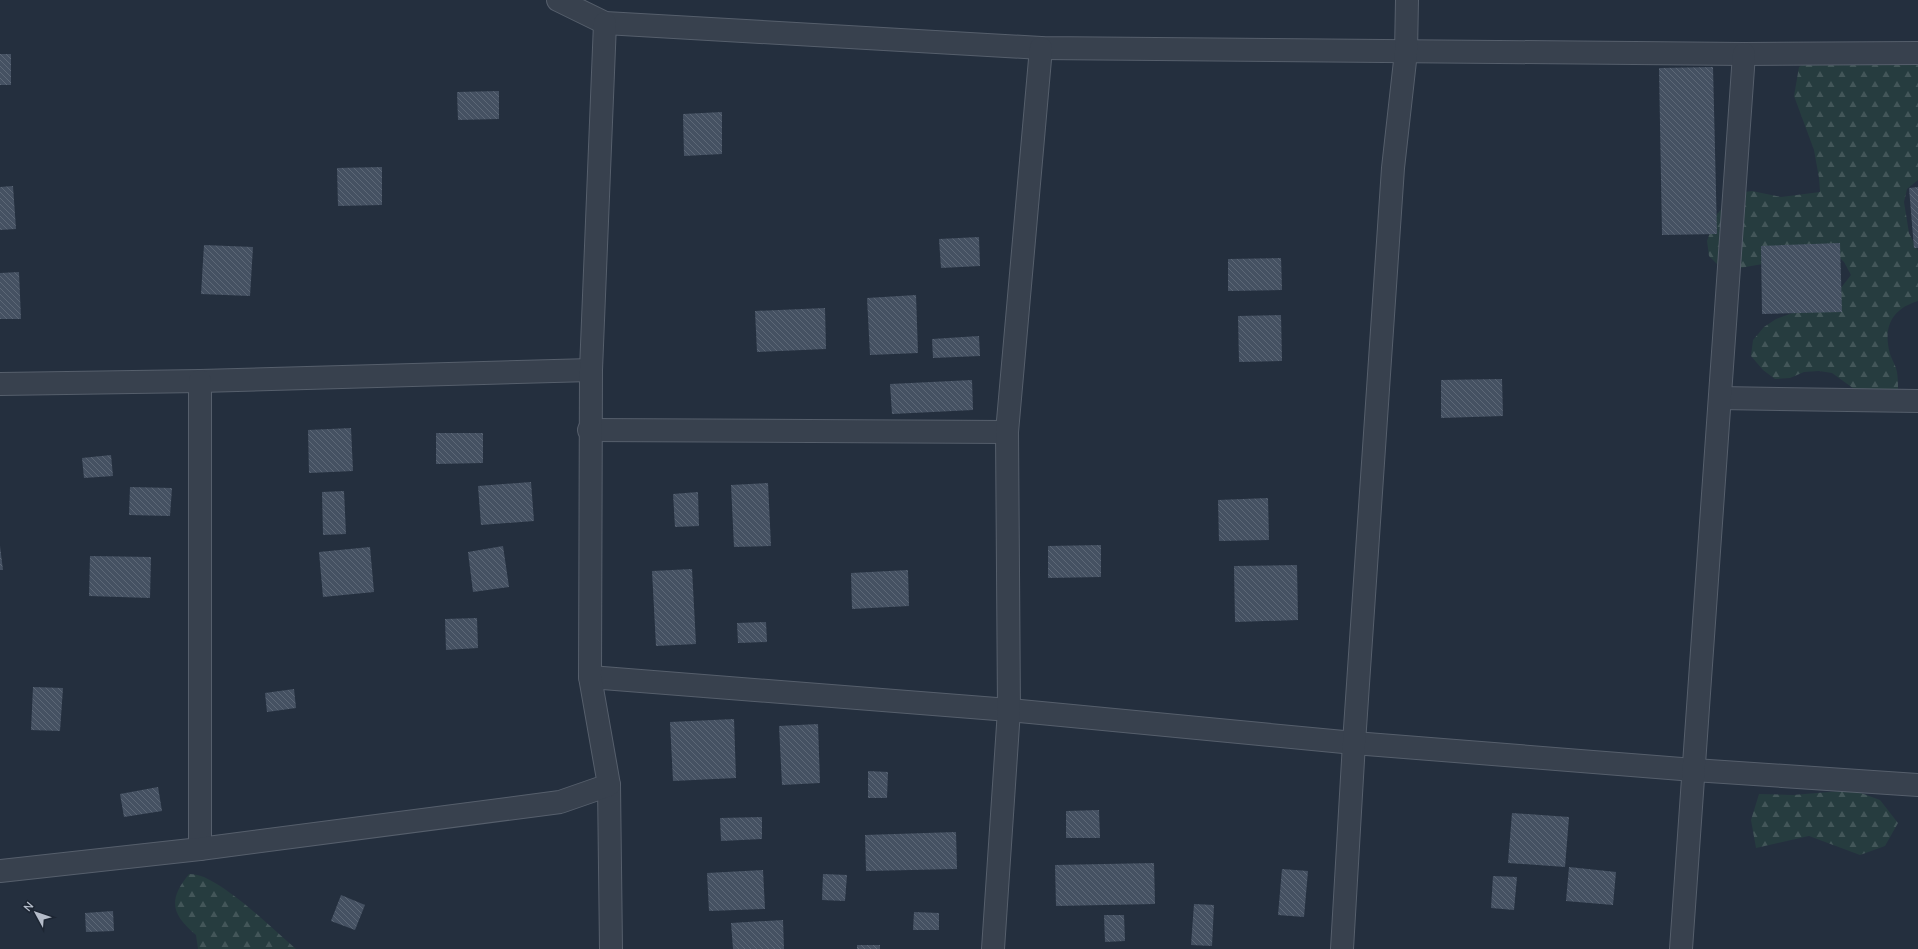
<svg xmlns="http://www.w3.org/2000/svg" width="1918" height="949" viewBox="0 0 1918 949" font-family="'Nunito Sans',sans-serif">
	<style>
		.forest { fill: url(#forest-firs) }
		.building { fill: url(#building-back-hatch) }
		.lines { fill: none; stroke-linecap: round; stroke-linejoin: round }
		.minor-casing { stroke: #565f6c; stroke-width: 24 }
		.minor { stroke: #38414e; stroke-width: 22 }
	</style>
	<defs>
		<pattern id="forest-firs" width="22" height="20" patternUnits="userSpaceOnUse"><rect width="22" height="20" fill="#263c3f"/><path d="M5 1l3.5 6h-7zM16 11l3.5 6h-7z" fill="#435659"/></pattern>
		<pattern id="building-back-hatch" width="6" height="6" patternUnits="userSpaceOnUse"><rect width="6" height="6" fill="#455162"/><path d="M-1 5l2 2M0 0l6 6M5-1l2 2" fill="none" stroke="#5d6877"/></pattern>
	</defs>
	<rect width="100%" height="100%" fill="#242f3e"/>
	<g class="forest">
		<path d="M1918,49V180L1907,189L1904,202L1909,233L1918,251V301C1891,309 1883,328 1890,354C1892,360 1896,366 1897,372C1898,378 1898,385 1898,391H1857L1832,373L1819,371L1804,372L1790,378L1775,379L1763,370L1751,356L1753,340L1764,327L1776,319L1833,298L1851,275L1844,262L1833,252L1734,269L1719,266L1709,256L1707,241L1717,214L1727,203L1737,193L1752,191L1781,197L1820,192L1819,178L1814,150L1794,96L1799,67L1824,50Z"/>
		<polygon points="1853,790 1880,800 1898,823 1885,846 1860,855 1809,836 1756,848 1751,820 1759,794 1793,795"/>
		<path d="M189,874C193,874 199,875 204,877C237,893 268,925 296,949H198L196,935C171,914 168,900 189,874Z"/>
	</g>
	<g class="building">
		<rect x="0" y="54" width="11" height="31"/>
		<polygon points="1713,67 1717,234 1662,235 1659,68"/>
		<polygon points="499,91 499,119 458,120 457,92"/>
		<polygon points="722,112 722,154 684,156 683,114"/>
		<polygon points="382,167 382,205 338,206 337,168"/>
		<polygon points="13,186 16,229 0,230 0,187"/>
		<polygon points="1918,187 1918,248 1914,248 1909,188"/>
		<polygon points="979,237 980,266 941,268 939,239"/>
		<polygon points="1840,243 1842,312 1762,314 1761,246"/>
		<polygon points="204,245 253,247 250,296 201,294"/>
		<polygon points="1281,258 1282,290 1228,291 1228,259"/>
		<polygon points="19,272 21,319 0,319 0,273"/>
		<polygon points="916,295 918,353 870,355 867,298"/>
		<polygon points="825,308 826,349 757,352 755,311"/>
		<polygon points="1281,315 1282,361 1239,362 1238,316"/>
		<polygon points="979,336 980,356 933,358 932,339"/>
		<polygon points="1502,379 1503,416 1441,418 1441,380"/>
		<polygon points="972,380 973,410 892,414 890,384"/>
		<polygon points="351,428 353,471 309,473 308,430"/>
		<polygon points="436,433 483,433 483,463 436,464"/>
		<polygon points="111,455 113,476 84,478 82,458"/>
		<polygon points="531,482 534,521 481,525 478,486"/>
		<polygon points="768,483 771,546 734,547 731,485"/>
		<polygon points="130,487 172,488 170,516 129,515"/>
		<polygon points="344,491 346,534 323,535 322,492"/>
		<polygon points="698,492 699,526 675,527 673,494"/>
		<polygon points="1268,498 1269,540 1219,541 1218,500"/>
		<polygon points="1101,545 1101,577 1048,578 1048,546"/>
		<polygon points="0,546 3,570 0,570"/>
		<polygon points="503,546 509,587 473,592 468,552"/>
		<polygon points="370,547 374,592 323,597 319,552"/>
		<polygon points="90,556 151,557 150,598 89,596"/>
		<polygon points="1297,565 1298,620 1235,622 1234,566"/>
		<polygon points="692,569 696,644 656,646 652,571"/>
		<polygon points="908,570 909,606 852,609 851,573"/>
		<polygon points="477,618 478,648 446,650 445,619"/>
		<polygon points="766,622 767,642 738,643 737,623"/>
		<polygon points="33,687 63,688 60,731 31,730"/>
		<polygon points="294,689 296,708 267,712 265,693"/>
		<polygon points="734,719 736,778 673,781 670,722"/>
		<polygon points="818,724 820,783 782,785 779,726"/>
		<polygon points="868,771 888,772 887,798 868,798"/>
		<polygon points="158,787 162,811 124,817 120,794"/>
		<polygon points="1099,810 1100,838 1066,838 1066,811"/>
		<polygon points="1512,813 1569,817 1565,867 1508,863"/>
		<polygon points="762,817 762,839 721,841 720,818"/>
		<polygon points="956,832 957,869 866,871 865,835"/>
		<polygon points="1154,863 1155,904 1056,906 1055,865"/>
		<polygon points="1569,867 1616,872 1613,905 1566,901"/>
		<polygon points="1282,869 1308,871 1304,917 1278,915"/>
		<polygon points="763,870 765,909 709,911 707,873"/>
		<polygon points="823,874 847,875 845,901 822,900"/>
		<polygon points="1493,876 1517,877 1514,910 1491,908"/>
		<polygon points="341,895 365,905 355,930 331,921"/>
		<polygon points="1194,904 1214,905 1212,946 1191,945"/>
		<polygon points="113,911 114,931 86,932 85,913"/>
		<polygon points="914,912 939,913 939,930 913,930"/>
		<polygon points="1104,915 1124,915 1125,941 1105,942"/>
		<polygon points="783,920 784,949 733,949 731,923"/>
		<rect x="857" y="945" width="23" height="4"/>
	</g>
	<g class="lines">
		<defs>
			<g id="minor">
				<polyline points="558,0 605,23 1041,48 1744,54 1918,53"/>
				<polyline points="0,384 200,381 591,370"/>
				<polyline points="1720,398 1918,401"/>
				<polyline points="589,430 1007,432"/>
				<polyline points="590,677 1009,710 1354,743 1694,770 1918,785"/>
				<polyline points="609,785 611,949"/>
				<polyline points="200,849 200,381"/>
				<polyline points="0,871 200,849 560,802 609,785 590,677 591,370 605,23"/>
				<polyline points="993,949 1009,710 1007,432 1041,48"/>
				<polyline points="1342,949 1354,743 1393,168 1406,52 1407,0"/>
				<polyline points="1681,949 1744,54"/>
			</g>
		</defs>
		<use href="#minor" class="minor-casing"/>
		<use href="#minor" class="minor"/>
	</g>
	<g transform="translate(36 913) rotate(310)" stroke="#1d2633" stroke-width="3" paint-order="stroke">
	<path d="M0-3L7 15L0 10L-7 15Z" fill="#b4bcc9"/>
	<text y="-6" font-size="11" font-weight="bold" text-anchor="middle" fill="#b4bcc9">N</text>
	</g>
</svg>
